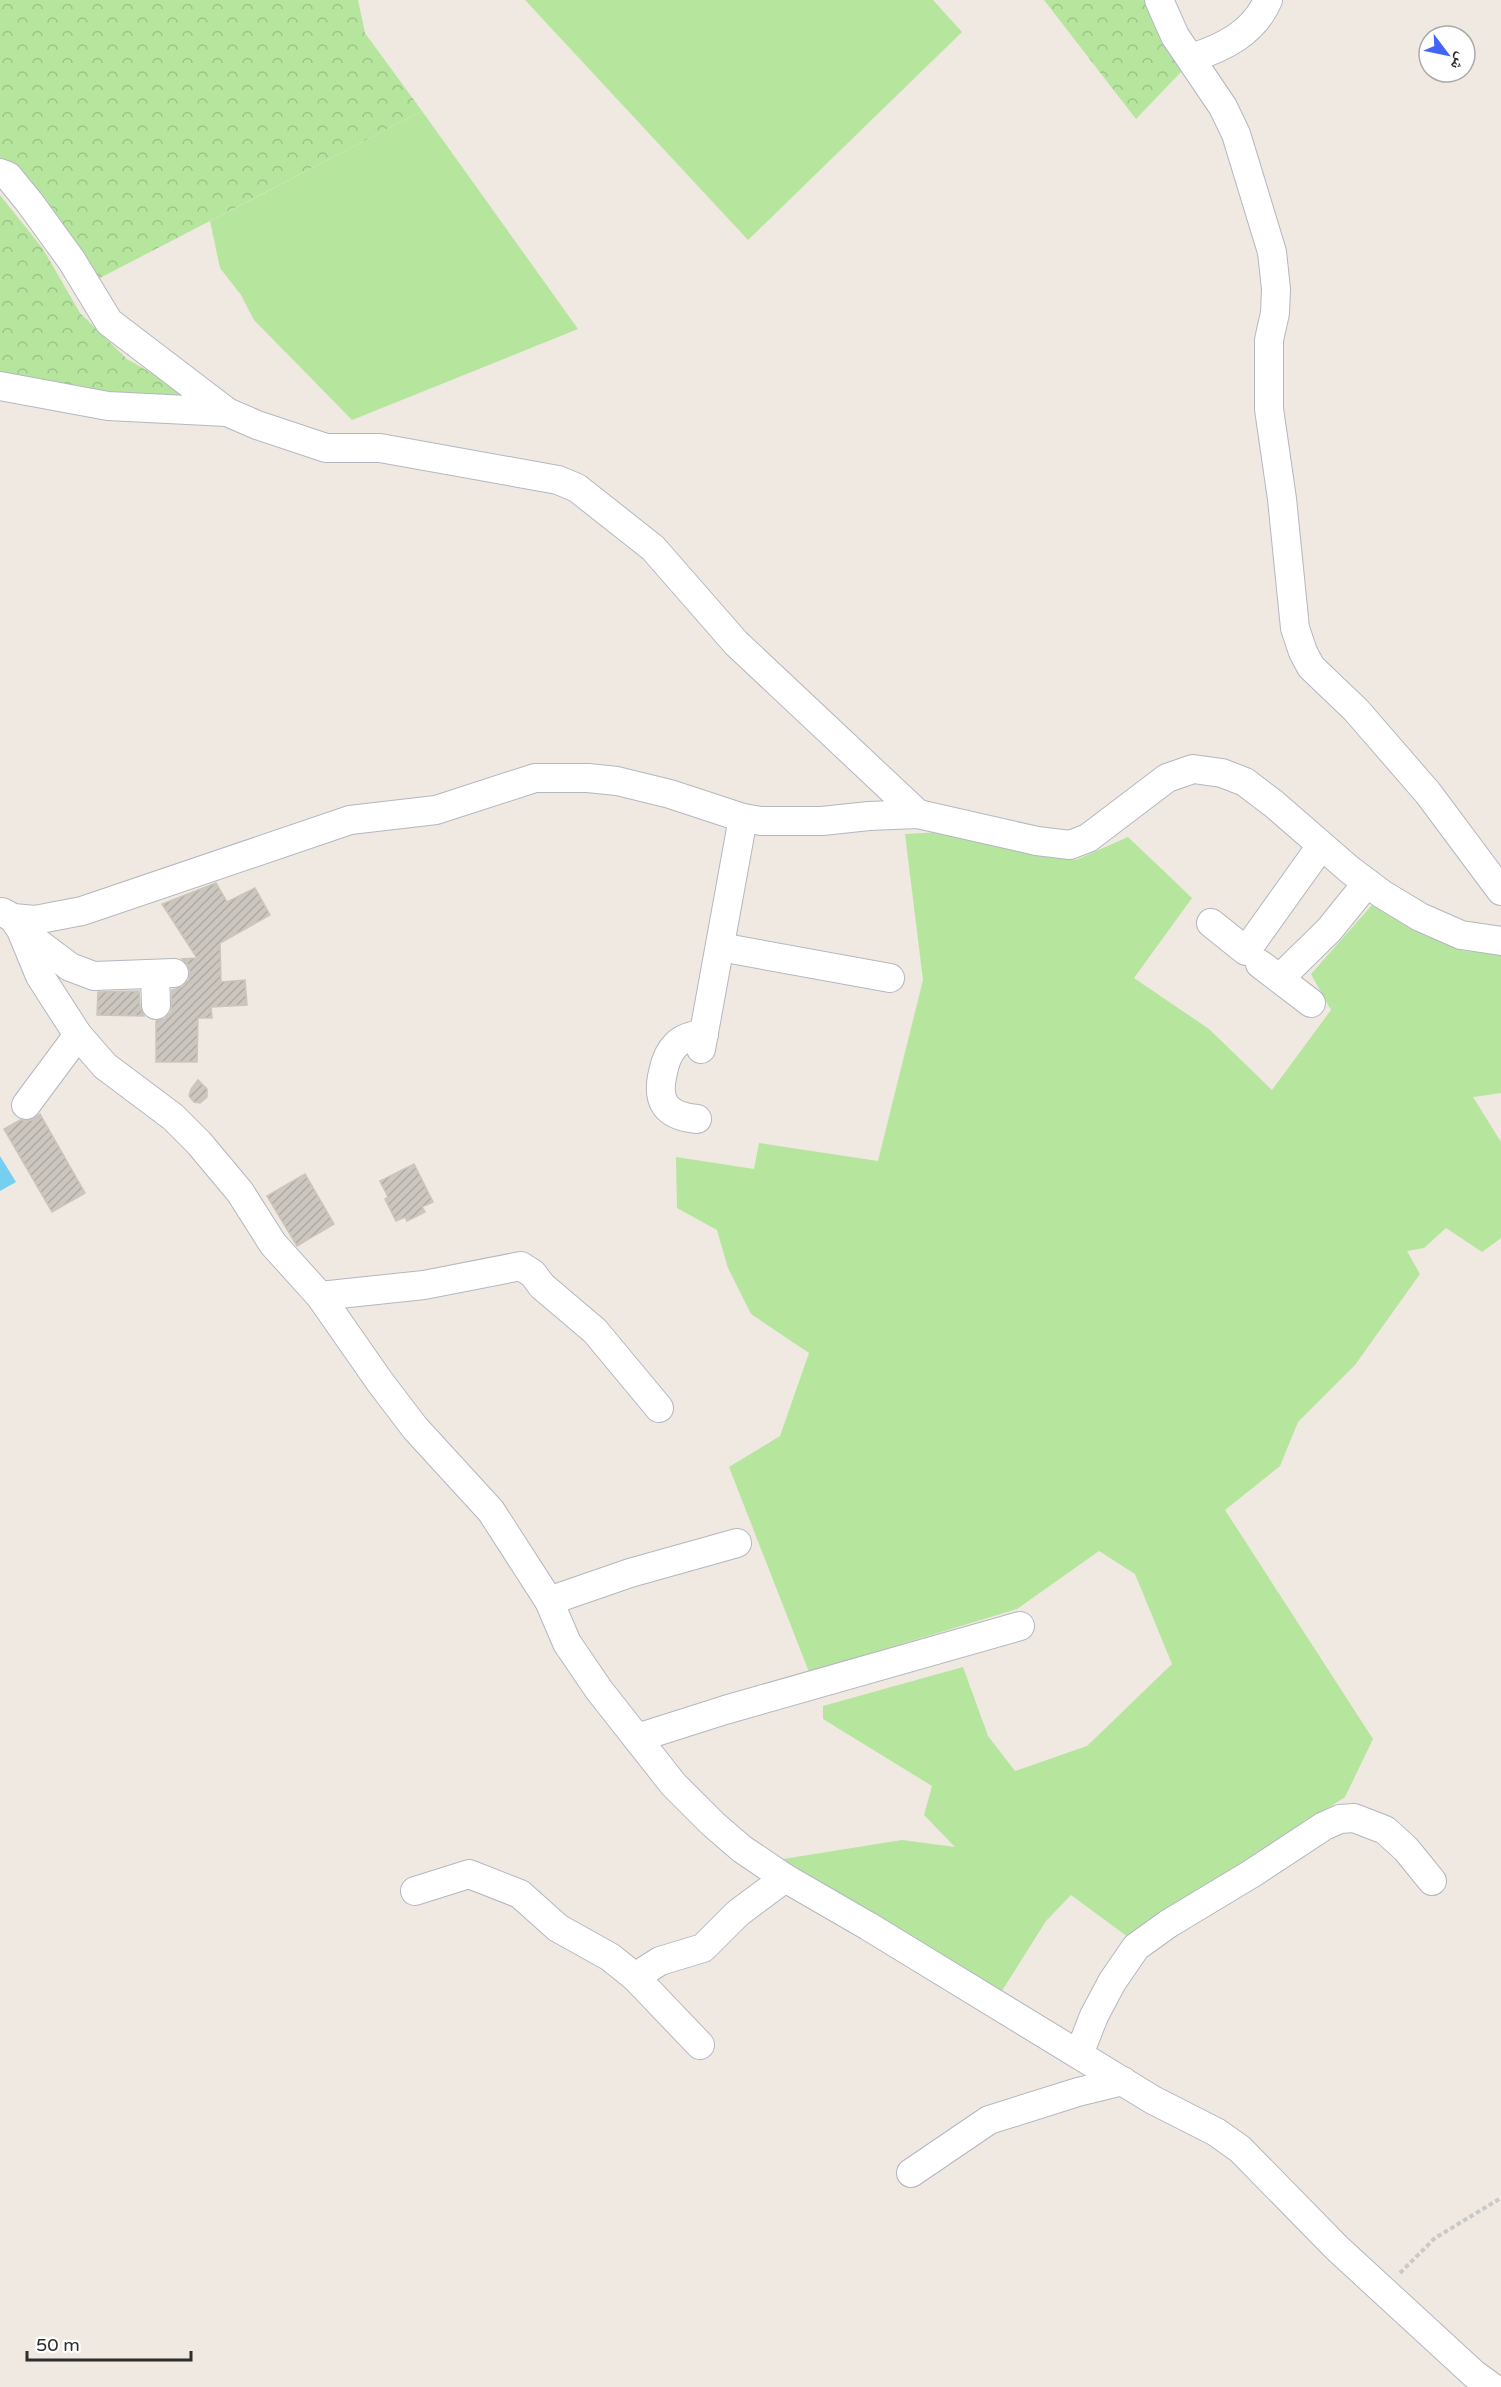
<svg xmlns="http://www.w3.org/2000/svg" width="1501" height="2387" viewBox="0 0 1501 2387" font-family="'Varela Round','Noto Naskh Arabic',sans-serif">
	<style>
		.grass { fill: #b6e59e }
		.forest { fill: url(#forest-crowns) }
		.water { fill: #75cff0 }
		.building { fill: url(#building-hatch); stroke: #cbc5ba; stroke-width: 1.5 }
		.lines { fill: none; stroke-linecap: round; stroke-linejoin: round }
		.minor-casing { stroke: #b4b7c1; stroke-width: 30 }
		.path { stroke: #c9c9c9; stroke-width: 4; stroke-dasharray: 4.5 3; stroke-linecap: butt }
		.minor { stroke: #fff; stroke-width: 28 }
	</style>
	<defs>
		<pattern id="forest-crowns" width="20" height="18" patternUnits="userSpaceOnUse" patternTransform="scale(1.5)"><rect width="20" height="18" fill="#b6e59e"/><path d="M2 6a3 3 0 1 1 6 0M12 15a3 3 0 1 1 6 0" fill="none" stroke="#9dc588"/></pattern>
		<pattern id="building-hatch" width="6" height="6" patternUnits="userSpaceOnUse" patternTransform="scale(1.5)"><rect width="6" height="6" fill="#cbc7bf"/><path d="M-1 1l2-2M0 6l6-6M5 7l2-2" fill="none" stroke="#afaba4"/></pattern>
	</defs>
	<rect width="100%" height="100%" fill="#efe9e1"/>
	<g class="grass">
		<polygon points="525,0 933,0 962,32 748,240"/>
		<polygon points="422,111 578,329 352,420 254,320 241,295 220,268 210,221"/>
		<polygon points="942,832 1076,860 1128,837 1192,898 1134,978 1209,1029 1272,1090 1331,1010 1311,974 1372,905 1413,930 1464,951 1501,954 1501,1093 1473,1097 1501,1142 1501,1238 1482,1252 1446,1228 1424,1248 1407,1251 1420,1274 1355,1365 1298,1422 1280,1466 1225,1510 1373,1739 1345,1797 1128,1937 1071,1895 1046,1921 1000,1994 783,1859 902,1840 955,1847 924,1815 932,1786 823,1719 823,1706 963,1667 988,1736 1015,1771 1087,1746 1172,1664 1135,1574 1099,1551 1017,1609 809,1672 729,1467 780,1436 809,1353 751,1314 728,1268 717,1230 677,1208 676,1157 754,1169 759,1143 878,1161 923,980 905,834"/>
	</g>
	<g class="forest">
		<polygon points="0,0 358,0 365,33 422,111 98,279 13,165 0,159"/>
		<polygon points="1044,0 1146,0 1181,72 1136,119"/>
		<polygon points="0,195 43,249 80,313 127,359 195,398 112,395 35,378 0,373"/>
	</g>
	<polygon class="water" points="0,1156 16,1182 0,1191"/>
	<g class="building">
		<polygon points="216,883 227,902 255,888 270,915 220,943 221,982 245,980 247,1005 211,1007 212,1018 198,1018 197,1062 156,1062 156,1021 165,1019 171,1012 172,990 182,987 189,980 190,972 188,965 182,959 197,958 162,904"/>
		<polygon points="139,991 140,1006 144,1016 97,1015 98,992"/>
		<polygon points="198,1080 207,1089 207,1097 200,1103 194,1102 189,1096 191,1089"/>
		<polygon points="40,1114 85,1193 52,1212 4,1129 20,1120 32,1120"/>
		<polygon points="414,1164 433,1202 422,1207 425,1212 407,1221 405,1217 396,1221 385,1199 388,1197 380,1181"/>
		<polygon points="305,1174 334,1224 297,1246 267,1196"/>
	</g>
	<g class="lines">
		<defs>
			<g id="minor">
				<polyline points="1159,0 1175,36 1223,107 1236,134 1272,252 1276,289 1275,313 1269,340 1269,409 1282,499 1295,628 1303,652 1311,667 1356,710 1428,793 1501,891"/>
				<path d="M1191,58C1223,48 1254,33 1268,0"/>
				<polyline points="0,173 8,176 30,203 72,261 109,322 227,412"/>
				<polyline points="0,386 108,406 227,412 257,425 326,448 380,448 558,480 577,488 653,548 736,643 918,814"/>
				<polyline points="2,912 13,918 35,920 82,911 350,820 436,810 535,778 588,778 617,781 670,794 743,818 761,821 822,821 869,816 918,814 1037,841 1070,845 1088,838 1167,778 1193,769 1222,773 1245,782 1274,804 1350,870 1382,894 1420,917 1461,935 1501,941"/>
				<polyline points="13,918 21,930 40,976 78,1035 105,1066 173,1117 199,1143 240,1192 273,1244 320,1296 380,1382 415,1428 491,1511 549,1601 567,1643 599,1690 673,1784 713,1824 742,1849 785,1878 868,1926 1153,2100 1216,2132 1240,2149 1337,2248 1474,2374 1492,2387"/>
				<polyline points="1211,923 1246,951 1321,846"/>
				<polyline points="22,931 70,967 94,976 174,973"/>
				<polyline points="720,947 890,978"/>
				<polyline points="1260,964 1311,1003"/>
				<polyline points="155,974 156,1005"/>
				<polyline points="1280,978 1329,930 1367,883"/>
				<polyline points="701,1049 743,818"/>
				<polyline points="26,1105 78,1035"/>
				<path d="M697,1119C665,1116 656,1101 663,1072C668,1048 679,1036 704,1034"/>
				<polyline points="320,1296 424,1285 521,1266 533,1274 542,1286 595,1331 659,1408"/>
				<polyline points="549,1601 630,1573 737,1543"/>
				<polyline points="637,1738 725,1710 1020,1626"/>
				<polyline points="415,1891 469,1874 520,1894 558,1928 610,1957 635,1977"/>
				<polyline points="700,2045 635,1977 660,1961 703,1948 738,1913 785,1878"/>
				<polyline points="1079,2054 1094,2016 1112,1982 1136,1947 1168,1924 1251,1874 1324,1826 1340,1819 1354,1818 1385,1830 1406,1849 1432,1881"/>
				<polyline points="911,2173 989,2120 1078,2092 1123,2081"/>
			</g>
		</defs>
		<use href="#minor" class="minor-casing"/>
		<polyline class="path" points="1400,2273 1435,2238 1501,2198"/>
		<use href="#minor" class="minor"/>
	</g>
	<g transform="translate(1447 54) rotate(122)"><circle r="28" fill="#ffffff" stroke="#ababab" stroke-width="1.5"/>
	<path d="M0-4.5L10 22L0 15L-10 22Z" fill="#4264fb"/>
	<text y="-9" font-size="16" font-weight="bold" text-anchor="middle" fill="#2e2e2e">ش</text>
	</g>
	<path d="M27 2351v9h164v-9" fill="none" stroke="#2e2e2e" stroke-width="3"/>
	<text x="36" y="2351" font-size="18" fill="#2e2e2e" stroke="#ffffff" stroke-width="4.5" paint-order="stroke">50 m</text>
</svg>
